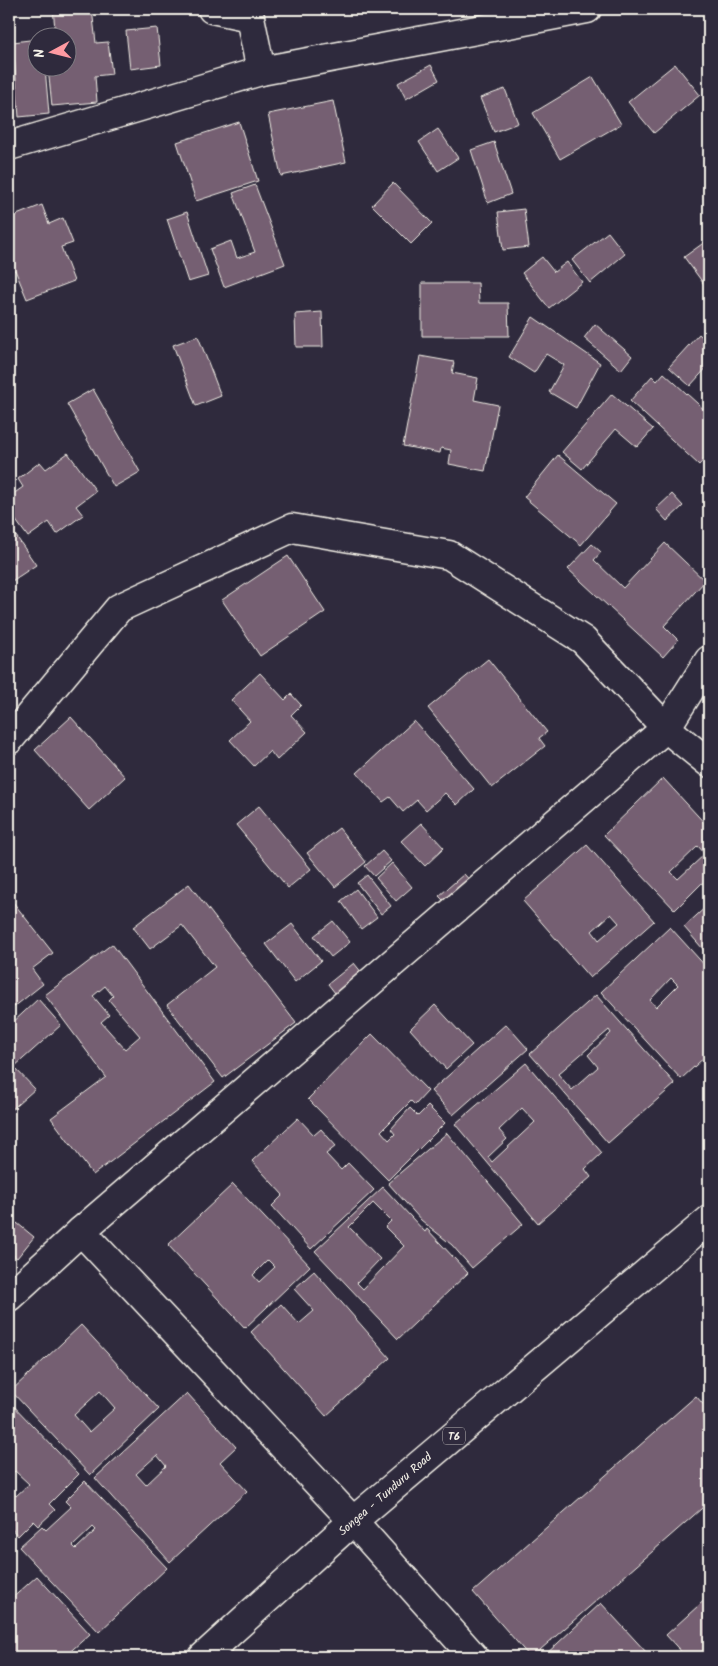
<svg xmlns="http://www.w3.org/2000/svg" width="718" height="1666" viewBox="0 0 718 1666" font-family="Kalam,sans-serif">
	<style>
		.building { fill: #755e72; stroke: #f4f1e8; fill-rule: evenodd }
		.lines { fill: none; stroke-linecap: round; stroke-linejoin: round }
		.minor-casing { stroke: #f4f1e8; stroke-width: 31 }
		.trunk-casing { stroke: #f4f1e8; stroke-width: 31 }
		.minor { stroke: #2f2a3d; stroke-width: 28 }
		.trunk { stroke: #2f2a3d; stroke-width: 28 }
		.labels { text-anchor: middle; stroke-width: 5; stroke-linejoin: round; paint-order: stroke }
		.shield { fill: #2f2a3d; stroke: #b9b5b5; stroke-width: 1 }
		.shield-label { font-size: 11px; font-weight: bold; fill: #f4f1e8 }
		.street-label { font-size: 12px; fill: #f4f1e8; stroke: #2f2a3d }
	</style>
	<rect width="100%" height="100%" fill="#2f2a3d"/>
	<filter id="ink" filterUnits="userSpaceOnUse"><feTurbulence type="fractalNoise" baseFrequency=".02" numOctaves="2"/><feDisplacementMap in="SourceGraphic" scale="10" xChannelSelector="R" yChannelSelector="G"/><feConvolveMatrix kernelMatrix="1 2 1 2 8 2 1 2 1" color-interpolation-filters="sRGB"/></filter>
	<g filter="url(#ink)">
		<g class="building">
			<polygon points="53,9 92,9 96,43 108,42 112,74 95,76 97,102 52,106 48,68 68,68 68,38 56,38"/>
			<polygon points="157,28 161,65 130,69 126,31"/>
			<polygon points="38,39 38,68 45,68 49,114 19,117 13,42"/>
			<polygon points="675,64 700,95 654,133 628,102"/>
			<polygon points="431,65 439,80 406,99 398,83"/>
			<polygon points="593,77 621,124 560,159 533,113"/>
			<polygon points="505,89 518,123 494,132 480,98"/>
			<polygon points="333,101 346,162 281,176 268,114"/>
			<polygon points="239,122 258,181 196,201 177,142"/>
			<polygon points="438,129 458,158 438,171 419,142"/>
			<polygon points="494,142 511,194 488,203 471,150"/>
			<polygon points="393,183 432,223 411,244 372,205"/>
			<polygon points="255,185 285,264 224,287 210,249 231,241 237,258 255,252 233,193"/>
			<polygon points="42,205 49,224 63,218 73,243 61,247 74,281 27,299 15,270 9,272 9,218"/>
			<polygon points="524,209 529,247 503,250 498,212"/>
			<polygon points="187,212 208,276 188,282 167,219"/>
			<polygon points="608,232 625,254 590,283 572,260"/>
			<polygon points="709,239 708,257 709,291 684,257"/>
			<polygon points="542,257 554,272 567,262 582,282 549,308 522,273"/>
			<polygon points="422,283 478,283 479,303 508,303 509,336 422,336"/>
			<polygon points="322,312 323,347 296,347 295,314"/>
			<polygon points="533,317 600,363 576,408 549,392 564,365 546,354 534,373 509,357"/>
			<polygon points="595,324 632,356 621,370 584,338"/>
			<polygon points="699,334 709,343 709,365 690,386 669,367"/>
			<polygon points="198,336 221,396 196,406 173,345"/>
			<polygon points="420,356 454,362 452,373 478,378 474,400 498,405 485,471 449,464 451,450 441,448 440,453 403,446"/>
			<polygon points="664,373 709,414 709,454 699,465 630,401 652,376 657,381"/>
			<polygon points="93,389 140,472 114,487 67,404"/>
			<polygon points="612,394 653,429 637,447 616,429 582,469 562,452"/>
			<polygon points="68,453 96,491 76,506 83,515 57,534 49,522 28,537 9,511 9,497 23,487 18,479 40,462 46,469"/>
			<polygon points="558,455 616,504 581,545 524,497"/>
			<polygon points="672,494 683,506 667,521 656,509"/>
			<polygon points="16,536 36,565 9,583 9,540"/>
			<polygon points="665,543 705,581 664,626 678,640 663,657 568,569 592,544 601,552 594,560 623,588"/>
			<polygon points="288,556 325,612 260,656 222,600"/>
			<polygon points="488,659 547,732 539,738 545,746 492,788 428,708"/>
			<polygon points="260,673 285,700 291,694 301,705 291,715 307,732 277,760 270,751 254,766 230,740 250,721 231,700"/>
			<polygon points="71,717 125,777 89,810 35,750"/>
			<polygon points="414,721 474,789 457,805 445,793 426,810 417,800 403,812 390,797 383,802 357,773"/>
			<path d="M663,778L709,828V876L675,910L604,835ZM698,846L705,854L678,879L671,872Z"/>
			<polygon points="259,806 311,869 288,888 236,825"/>
			<polygon points="421,823 444,848 425,866 401,841"/>
			<polygon points="339,828 366,862 335,887 307,853"/>
			<path d="M587,845L654,921L590,978L523,901ZM611,914L619,923L599,940L592,931Z"/>
			<polygon points="382,851 391,861 374,876 365,866"/>
			<polygon points="392,863 412,887 396,901 376,878"/>
			<polygon points="464,874 473,884 449,906 439,896"/>
			<polygon points="367,875 391,906 381,914 357,883"/>
			<polygon points="189,884 296,1023 223,1078 167,1005 215,967 182,925 150,949 133,927"/>
			<polygon points="356,889 377,917 361,929 341,901"/>
			<polygon points="9,897 53,953 32,969 43,984 9,1011 9,957 14,953 9,947"/>
			<polygon points="709,904 709,956 684,927"/>
			<polygon points="333,921 350,942 331,957 314,936"/>
			<polygon points="292,924 321,961 295,982 266,944"/>
			<path d="M670,927L709,970V1053L681,1079L601,992ZM671,978L678,985L656,1007L650,1000Z"/>
			<path d="M112,944L215,1082L93,1175L51,1118L106,1077L45,995ZM105,986L113,996L109,1000L140,1036L125,1049L101,1022L109,1015L93,996Z"/>
			<polygon points="354,963 362,973 335,993 328,984"/>
			<path d="M596,995L675,1084L608,1143L530,1054ZM609,1030L611,1033L588,1055L598,1067L572,1090L558,1074Z"/>
			<polygon points="38,999 61,1025 14,1067 35,1089 9,1112 9,1026"/>
			<polygon points="435,1005 472,1045 446,1069 410,1029"/>
			<polygon points="506,1024 528,1049 453,1115 431,1091"/>
			<polygon points="372,1034 428,1091 415,1105 411,1101 381,1131 389,1140 395,1134 391,1129 410,1108 418,1116 428,1106 445,1123 388,1180 308,1099"/>
			<path d="M526,1063L602,1153L585,1169L591,1177L538,1223L455,1124ZM522,1108L535,1122L492,1162L488,1157L507,1139L499,1130Z"/>
			<polygon points="298,1118 314,1135 321,1129 336,1146 326,1154 341,1170 348,1163 374,1190 311,1249 272,1206 283,1195 252,1161"/>
			<polygon points="447,1133 523,1224 472,1268 452,1245 421,1220 388,1183"/>
			<path d="M233,1184L310,1266L245,1328L168,1245ZM268,1260L275,1267L259,1282L253,1275Z"/>
			<path d="M383,1187L425,1232L427,1229L468,1273L398,1339L315,1251ZM373,1203L391,1221L385,1227L404,1246L363,1289L357,1283L380,1259L349,1227Z"/>
			<polygon points="17,1223 34,1237 17,1258 9,1252 9,1232"/>
			<polygon points="314,1271 390,1358 326,1416 251,1332 281,1304 299,1324 314,1311 294,1289"/>
			<path d="M81,1325L159,1409L90,1475L11,1391ZM100,1391L115,1408L89,1432L74,1415Z"/>
			<path d="M187,1393L236,1447L220,1462L247,1491L170,1562L95,1478ZM157,1455L166,1466L146,1485L136,1474Z"/>
			<polygon points="696,1396 709,1411 709,1502 532,1657 530,1657 473,1592"/>
			<polygon points="9,1401 79,1474 49,1504 55,1510 38,1526 33,1521 18,1536 9,1526 9,1488 16,1496 29,1484 15,1471 9,1477"/>
			<path d="M85,1481L167,1568L99,1632L19,1547L42,1526L46,1530L71,1507L65,1501ZM93,1527L96,1530L76,1549L73,1546Z"/>
			<polygon points="37,1576 90,1634 64,1657 9,1657 9,1601"/>
			<polygon points="709,1596 709,1657 686,1657 666,1635"/>
			<polygon points="601,1603 647,1653 644,1656 645,1657 543,1657"/>
		</g>
		<g class="lines">
			<defs>
				<g id="minor">
					<polyline points="212,9 250,17 261,71"/>
					<polyline points="9,146 261,71 587,9"/>
					<polyline points="9,740 119,608 292,528 449,555 583,640 666,728 709,763"/>
					<polyline points="81,1231 353,1521 474,1657"/>
					<polyline points="9,1297 81,1231 666,728 709,660"/>
				</g>
				<polyline id="trunk" points="203,1657 353,1521 709,1220"/>
			</defs>
			<use href="#minor" class="minor-casing"/>
			<use href="#trunk" class="trunk-casing"/>
			<use href="#minor" class="minor"/>
			<use href="#trunk" class="trunk"/>
		</g>
	</g>
	<g class="labels">
		<rect class="shield" x="443" y="1427.5" width="22" height="17" rx="4"/>
		<g class="shield-label">
			<text x="454" y="1440">T6</text>
		</g>
		<g class="street-label">
			<text transform="translate(385 1494) rotate(-41)" y="4">Songea - Tunduru Road</text>
		</g>
	</g>
	<rect width="718" height="1666" fill="none" stroke="#2f2a3d" stroke-width="30"/>
	<rect x="15" y="15" width="688" height="1636" fill="none" stroke="#f4f1e8" stroke-width="2" filter="url(#ink)"/>
	<g transform="translate(52 52) rotate(263)"><circle r="24" fill="#2f2a3d" stroke="#7e7a81"/>
	<path d="M0-4L9 19L0 12L-9 19Z" fill="#ff9aa2"/>
	<text y="-8" font-size="14" font-weight="bold" text-anchor="middle" fill="#f4f1e8">N</text>
	</g>
</svg>
